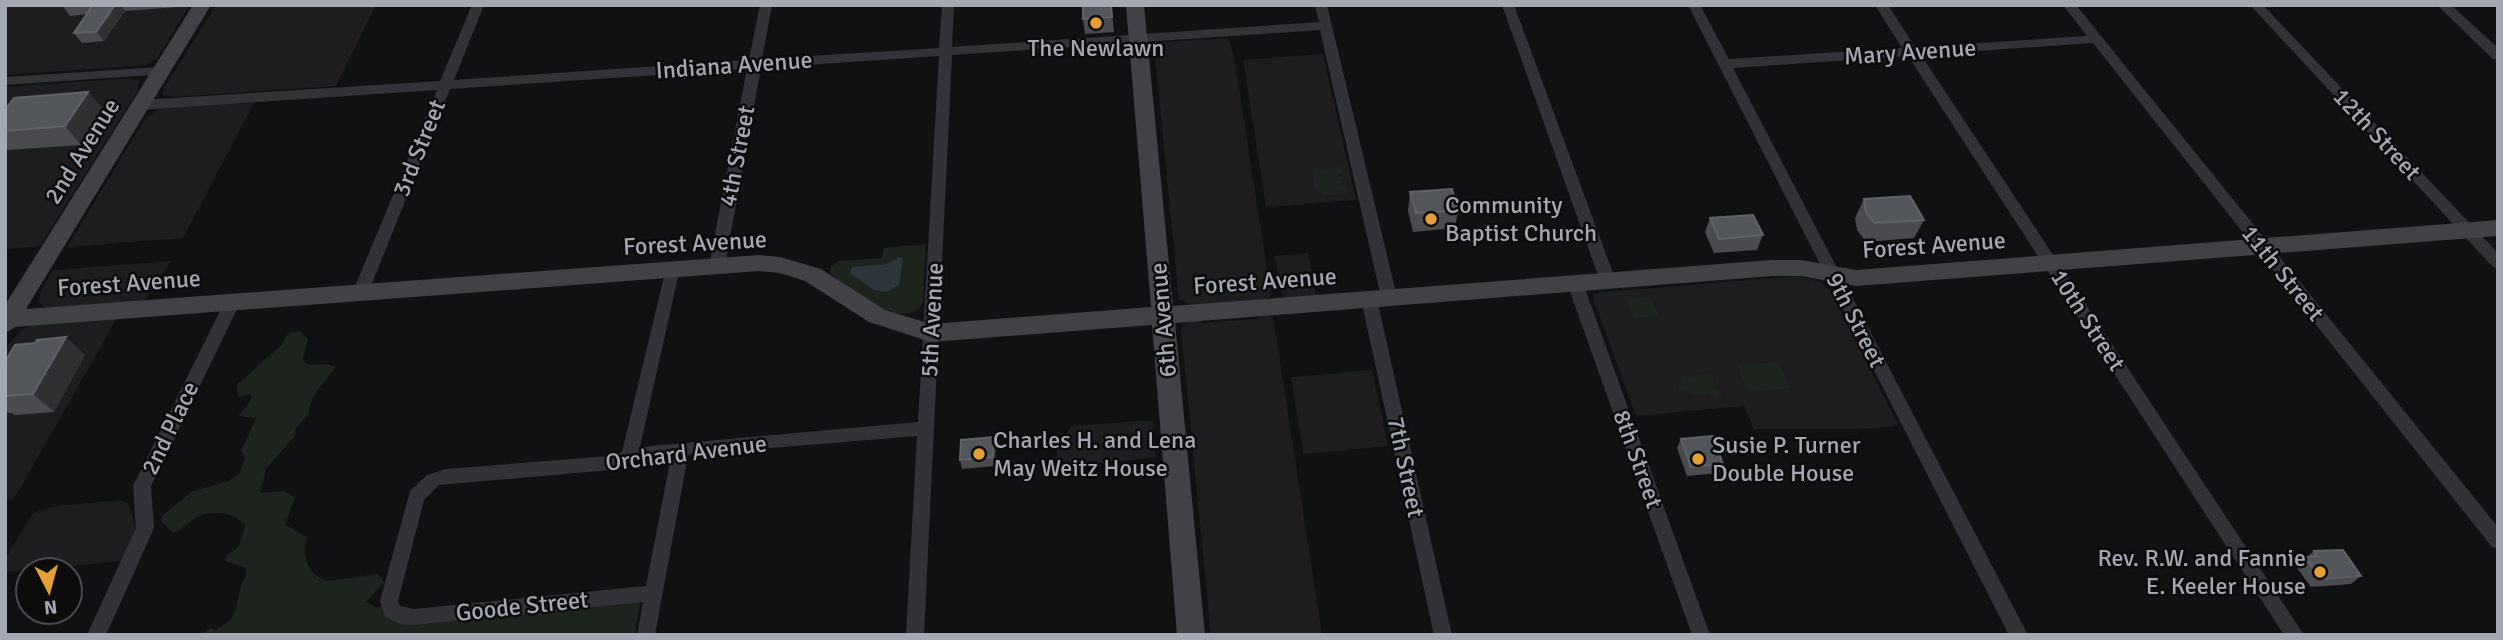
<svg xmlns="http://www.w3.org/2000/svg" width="2503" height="640" viewBox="0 0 2503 640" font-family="Signika,sans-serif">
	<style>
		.built { fill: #1d1d1f }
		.green { fill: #1d241e }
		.water { fill: #2d363b }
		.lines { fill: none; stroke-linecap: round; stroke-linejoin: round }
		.street { fill: #323337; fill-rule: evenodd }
		.secondary { fill: #404246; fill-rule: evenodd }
		.wall { fill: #494b4f }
		.shaded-wall { fill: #2e3032 }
		.building { fill: #52555a; stroke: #5f6268; stroke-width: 2 }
		.poi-dot { fill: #e59f36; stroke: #0c0c0d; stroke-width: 2.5 }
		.labels { text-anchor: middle; stroke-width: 5; stroke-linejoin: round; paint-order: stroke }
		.poi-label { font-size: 24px; fill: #a3a8b2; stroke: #0c0c0d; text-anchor: start }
		.street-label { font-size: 24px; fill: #a3a8b2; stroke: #0c0c0d }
	</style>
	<rect width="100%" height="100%" fill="#101112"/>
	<g class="built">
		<polygon points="7,5 190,5 158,57 146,65 5,75"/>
		<polygon points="216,5 376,5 336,86 172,97 163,95 164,88"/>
		<polygon points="1228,38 1235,62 1271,295 1267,300 1192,306 1179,299 1154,46 1159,42"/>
		<polygon points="1323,54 1356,200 1266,207 1243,60"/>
		<polygon points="132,78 139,81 138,90 40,246 5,249 5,87"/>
		<polygon points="254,103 183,238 67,247 143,122 152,113 161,108"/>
		<polygon points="1308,253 1316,296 1283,297 1274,256"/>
		<polygon points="171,261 144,301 47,308 38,303 41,291 53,270"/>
		<polygon points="1798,276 1820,282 1830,291 1898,424 1891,427 1859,429 1757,429 1755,432 1744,406 1636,416 1593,298 1594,293"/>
		<polygon points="1264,314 1271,316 1274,322 1322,635 1211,635 1181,329 1188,321 1196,319 1203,323 1255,319"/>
		<polygon points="117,318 14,499 5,500 5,349 9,343 23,329 33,325"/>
		<polygon points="1372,370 1388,446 1303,454 1291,377"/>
		<polygon points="1153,420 1156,458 1054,467 1059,445 1071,426"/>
		<polygon points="121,500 128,503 136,528 123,561 5,572 5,559 33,513 56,506"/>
	</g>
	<g class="green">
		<polygon points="1341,167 1343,174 1335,177 1343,176 1344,182 1336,185 1345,185 1347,193 1325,196 1315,190 1312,170"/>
		<path d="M926,244L923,302C907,336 847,288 829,272L832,265L839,261L882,258L884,248Z"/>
		<polygon points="1651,297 1659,316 1634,318 1627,299"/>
		<path d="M300,331L308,340L303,359L307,365L328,364L336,367L319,388L311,402L308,415L296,428L294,437L266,469L260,493L283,491L295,497L285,525L307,537C301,555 307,575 328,581L378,574L384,582L366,602L376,607H383L384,611L640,601L635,635H201L210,628L215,630C238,618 234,612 240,590C242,582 247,577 246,568L226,561L227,556L239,546L245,525C234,512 212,510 197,517C188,521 183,530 173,533L161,521L162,516L191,492L229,481L240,473L245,458L241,451L256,418L239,416L252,398L251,394L238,397L237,385L281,345L289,333Z"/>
		<polygon points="1779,362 1790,388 1748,392 1737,365"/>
		<polygon points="1706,373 1713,376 1712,389 1719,392 1722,398 1714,399 1707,394 1697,396 1691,392 1681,391 1678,387 1684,374 1692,377"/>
	</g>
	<polygon class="water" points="899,257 903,258 899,285 887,292 874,290 850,273 852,267 887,264"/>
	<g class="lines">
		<g class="street">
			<path d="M472,5H484L454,80L749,60L760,5H772L762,59L939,48L942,5H954L952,47L1319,22L1315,5H1327L1397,297L1389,303L1381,297L1320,30L952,55L924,635H906L917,436L688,455L655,635H637L643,602L414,625L400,624L385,617L380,601L410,491L427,475L446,469L610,456L622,452L667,264L672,262L680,268L640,447L918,422L939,56L761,68L725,265L717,271L709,265L747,69L450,89L369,291L361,297L353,291L437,90L141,110L134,105L141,100L440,81ZM671,457L646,586L414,609L400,606L398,601L424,500L439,485L610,470L630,463Z"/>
			<polygon points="1502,5 1514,5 1616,281 1613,285 1608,287 1600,281"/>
			<polygon points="1688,5 1700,5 1729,59 1902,48 1875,5 1888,5 1915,47 2087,36 2063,5 2076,5 2498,527 2498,549 2492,547 2093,43 1921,55 2304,635 2284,635 1908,56 1733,68 2028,635 2009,635"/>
			<polygon points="2250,5 2263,5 2498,253 2498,269 2493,267"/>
			<polygon points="2437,5 2451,5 2498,48 2498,60 2493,59"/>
			<polygon points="162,67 169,71 167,74 5,85 5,77"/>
			<polygon points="1575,277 1583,283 1710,635 1692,635 1567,283"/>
			<polygon points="1369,293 1377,299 1452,635 1434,635 1361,299"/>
			<polygon points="233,295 241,301 151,486 154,528 106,635 87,635 136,528 133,486 225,301"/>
		</g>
		<polygon class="secondary" points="193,5 211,5 26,309 759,255 780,257 821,269 885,310 931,324 1151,307 1126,5 1144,5 1173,306 1772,260 1801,260 1856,270 2498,220 2498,236 1856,286 1801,276 1772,276 1175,323 1205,635 1177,635 1152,325 931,342 869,322 805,281 780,273 759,271 15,327 5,333 5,305"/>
	</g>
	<g class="wall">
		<polygon points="62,5 179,5 178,7 125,11 104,41 82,43 74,33 87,14 70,16"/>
		<polygon points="1111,5 1114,32 1085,34 1083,19"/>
		<polygon points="88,92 104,110 81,145 8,150 5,148 5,110"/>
		<polygon points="1410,192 1458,210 1455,228 1413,232 1408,211"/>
		<polygon points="1864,199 1924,220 1914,238 1866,242 1857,230 1855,218"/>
		<polygon points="1710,218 1763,235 1757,250 1714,253 1705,232"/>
		<polygon points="85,355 54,412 15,415 12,413 9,413 5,410 5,362"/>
		<polygon points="1681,439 1723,464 1719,473 1687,476 1677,448"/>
		<polygon points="996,446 995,466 962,469 960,460"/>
		<polygon points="2314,551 2361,576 2351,584 2311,587 2295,565 2305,557 2308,556"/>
	</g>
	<g class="shaded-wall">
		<polygon points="115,5 121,5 125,11 104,41 96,32"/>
		<polygon points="88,92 104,110 81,145 65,126"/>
		<polygon points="66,337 85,355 54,412 33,394"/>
		<polygon points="994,437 996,446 995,466 993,457"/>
	</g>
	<g class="building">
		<polygon points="93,5 115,5 96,32 74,33"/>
		<polygon points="1083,5 1111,5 1112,17 1083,19"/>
		<polygon points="88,92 65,126 5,131 5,110 14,98"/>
		<polygon points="1452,189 1458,210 1416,213 1410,192"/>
		<polygon points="1910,196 1924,220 1875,223 1866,212 1864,199"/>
		<polygon points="1753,215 1763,235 1719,239 1710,218"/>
		<polygon points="66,337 33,394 5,396 5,362 15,345 35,343 37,340"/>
		<polygon points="1713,436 1723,464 1691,467 1681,439"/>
		<polygon points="994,437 993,457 960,460 961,440"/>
		<polygon points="2343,550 2361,576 2321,579 2305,557 2317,556 2314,551"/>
	</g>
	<g class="poi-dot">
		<circle cx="1096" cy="23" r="7"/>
		<circle cx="1431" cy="219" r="7"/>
		<circle cx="979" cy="454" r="7"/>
		<circle cx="1698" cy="459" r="7"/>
		<circle cx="2320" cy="572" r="7"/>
	</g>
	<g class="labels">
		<g class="poi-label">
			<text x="1096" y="56" text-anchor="middle">The Newlawn</text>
			<text x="1445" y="213">Community<tspan x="1445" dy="28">Baptist Church</tspan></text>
			<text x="993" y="448">Charles H. and Lena<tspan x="993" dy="28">May Weitz House</tspan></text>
			<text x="1712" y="453">Susie P. Turner<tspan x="1712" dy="28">Double House</tspan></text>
			<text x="2306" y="566" text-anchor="end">Rev. R.W. and Fannie<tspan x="2306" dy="28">E. Keeler House</tspan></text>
		</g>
		<g class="street-label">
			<text transform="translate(1910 52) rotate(-4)" y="8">Mary Avenue</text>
			<text transform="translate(734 65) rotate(-4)" y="8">Indiana Avenue</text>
			<text transform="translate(2377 134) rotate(47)" y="8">12th Street</text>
			<text transform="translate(419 148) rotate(-68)" y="8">3rd Street</text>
			<text transform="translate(82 151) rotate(-58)" y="8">2nd Avenue</text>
			<text transform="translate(737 156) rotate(-79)" y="8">4th Street</text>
			<text transform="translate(695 243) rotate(-3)" y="8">Forest Avenue</text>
			<text transform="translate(1934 245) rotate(-4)" y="8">Forest Avenue</text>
			<text transform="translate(2283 273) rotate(51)" y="8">11th Street</text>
			<text transform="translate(1265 281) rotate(-4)" y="8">Forest Avenue</text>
			<text transform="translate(129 283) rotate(-4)" y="8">Forest Avenue</text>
			<text transform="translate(932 320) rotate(-87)" y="8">5th Avenue</text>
			<text transform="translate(1163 320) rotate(-95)" y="8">6th Avenue</text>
			<text transform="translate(1856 320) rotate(63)" y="8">9th Street</text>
			<text transform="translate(2088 320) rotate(57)" y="8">10th Street</text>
			<text transform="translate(170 428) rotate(-64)" y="8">2nd Place</text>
			<text transform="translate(686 453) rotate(-7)" y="8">Orchard Avenue</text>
			<text transform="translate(1638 459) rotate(70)" y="8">8th Street</text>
			<text transform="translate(1406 467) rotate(78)" y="8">7th Street</text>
			<text transform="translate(522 606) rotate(-6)" y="8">Goode Street</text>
		</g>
	</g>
	<rect width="2503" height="640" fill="none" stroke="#a3a8b2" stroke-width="14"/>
	<g transform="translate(49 591) rotate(174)"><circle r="33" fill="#0c0c0d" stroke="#484a4f" stroke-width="2"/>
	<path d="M0-5L12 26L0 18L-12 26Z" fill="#e59f36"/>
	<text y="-10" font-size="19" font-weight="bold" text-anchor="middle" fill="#a3a8b2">N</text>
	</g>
</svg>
